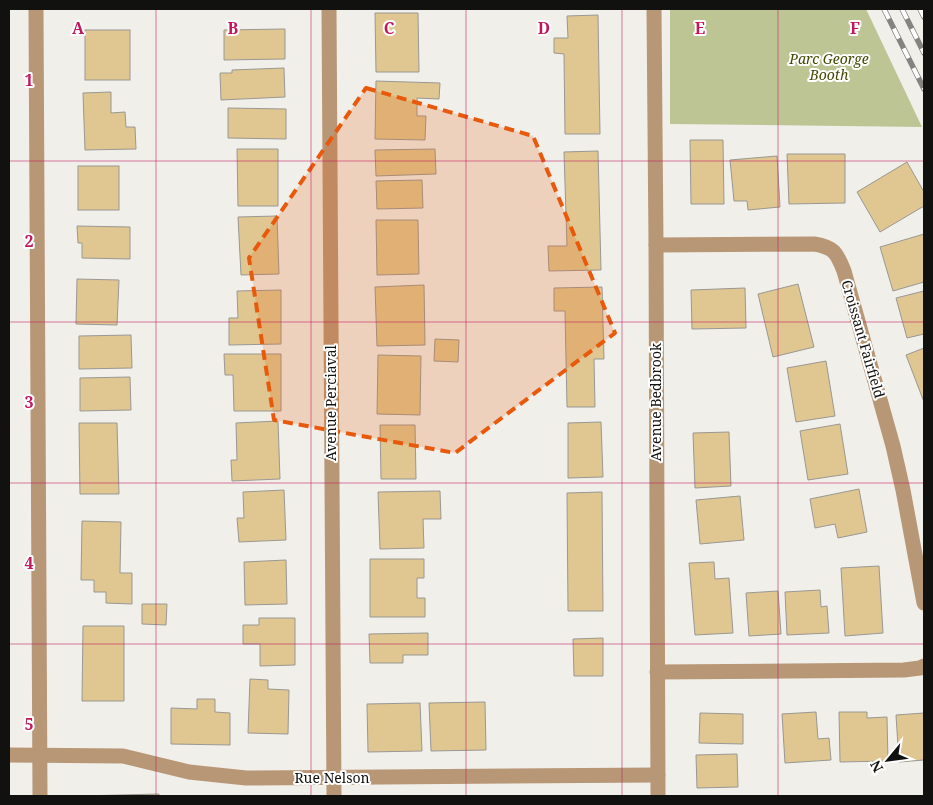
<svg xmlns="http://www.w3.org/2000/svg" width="933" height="805" viewBox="0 0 933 805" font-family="'Noto Serif',serif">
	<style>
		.green { fill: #bec595 }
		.building { fill: #e0c690; stroke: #9a9893 }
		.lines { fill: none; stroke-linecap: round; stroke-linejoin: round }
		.street { stroke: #b89776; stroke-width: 15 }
		.rail-casing { stroke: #84837f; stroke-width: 5.5 }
		.rail { stroke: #fff; stroke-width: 4; stroke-dasharray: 11; stroke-linecap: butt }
		.marked { fill: #e8590c; fill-opacity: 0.2; stroke: #e8590c; stroke-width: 4; stroke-dasharray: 10 6; stroke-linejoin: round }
		.grid { fill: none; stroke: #c2185b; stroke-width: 1; stroke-opacity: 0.55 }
		.labels { text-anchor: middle; stroke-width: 4; stroke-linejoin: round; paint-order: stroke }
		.park-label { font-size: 14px; font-style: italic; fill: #434803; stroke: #fff }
		.street-label { font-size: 14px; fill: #11110f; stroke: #fff }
		.grid-label { font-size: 16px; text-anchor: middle; font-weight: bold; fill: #c2185b; stroke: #fff; stroke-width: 4; stroke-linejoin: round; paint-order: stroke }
	</style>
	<rect width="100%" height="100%" fill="#f1efea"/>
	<polygon class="green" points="670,9 866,9 922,127 670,124"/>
	<g class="building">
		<polygon points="375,13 418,13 419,72 376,72"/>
		<polygon points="598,15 600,134 565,134 564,54 554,53 554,38 568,38 567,16"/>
		<polygon points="285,29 285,59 224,60 224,30"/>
		<rect x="85" y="30" width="45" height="50"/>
		<polygon points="284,68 285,97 221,100 220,73 232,73 232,70"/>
		<polygon points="376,81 440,83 439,99 417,98 417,116 426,116 425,140 375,139"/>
		<polygon points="111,92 111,113 125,112 126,127 135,127 136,149 85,150 83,93"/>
		<polygon points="228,108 286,109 286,139 228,138"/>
		<polygon points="690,140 723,140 724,204 691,204"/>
		<polygon points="237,149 278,149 278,206 238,206"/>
		<polygon points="435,149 436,174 376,176 375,150"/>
		<polygon points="598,151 601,270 549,271 548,246 567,246 564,152"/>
		<polygon points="787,154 845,154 845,203 789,204"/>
		<polygon points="777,156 780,207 748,210 747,201 734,201 730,160"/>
		<polygon points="907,162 924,192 924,206 880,232 857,192"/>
		<rect x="78" y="166" width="41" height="44"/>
		<polygon points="422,180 423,208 377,209 376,181"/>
		<polygon points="277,216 279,274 241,275 238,217"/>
		<polygon points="376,220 418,220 419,274 377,275"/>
		<polygon points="77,226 130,227 130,259 82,258 82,243 78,243"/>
		<polygon points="924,234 924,282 893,291 880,247"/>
		<polygon points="77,279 119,280 117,325 76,324"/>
		<polygon points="798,284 814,347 773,357 758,294"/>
		<polygon points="424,285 425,345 377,346 375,287"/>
		<polygon points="602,287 604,359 594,359 595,407 567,407 565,311 554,311 554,288"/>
		<polygon points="745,288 746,328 692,329 691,290"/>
		<polygon points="281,290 281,344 229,345 229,318 238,318 237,291"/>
		<polygon points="924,291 924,334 907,338 896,298"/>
		<polygon points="131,335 132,368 79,369 79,336"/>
		<polygon points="435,339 459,340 458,362 434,361"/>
		<polygon points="924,348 924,402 906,355"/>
		<polygon points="224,354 281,354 281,411 234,411 233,375 225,375"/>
		<polygon points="378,355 421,356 420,415 377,414"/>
		<polygon points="826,361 835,416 796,422 787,368"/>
		<polygon points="130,377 131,410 80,411 80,378"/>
		<polygon points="278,421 280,479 232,481 231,460 237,460 236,423"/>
		<polygon points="601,422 603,477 568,478 568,423"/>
		<polygon points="79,423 117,423 119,494 80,494"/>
		<polygon points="840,424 848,474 808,480 800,431"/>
		<polygon points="380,425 415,425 416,479 381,479"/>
		<polygon points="729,432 731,486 695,488 693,433"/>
		<polygon points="859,489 867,532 838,538 835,524 815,528 810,499"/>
		<polygon points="284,490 286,540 239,542 237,518 244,518 243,492"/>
		<polygon points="440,491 441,519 423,519 424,548 380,549 378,492"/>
		<polygon points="602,492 603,611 568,611 567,493"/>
		<polygon points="740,496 744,540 700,544 696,500"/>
		<polygon points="82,521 121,522 120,573 132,573 132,604 106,603 106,592 94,592 94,580 81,580"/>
		<polygon points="370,559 424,559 424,578 417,578 417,598 425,598 425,617 370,617"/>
		<polygon points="286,560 287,604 245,605 244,562"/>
		<polygon points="714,562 715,579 729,578 733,633 695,635 689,563"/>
		<polygon points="879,566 883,633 845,636 841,568"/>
		<polygon points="820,590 821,607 827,606 829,633 787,635 785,592"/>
		<polygon points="778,591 781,634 749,636 746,593"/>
		<polygon points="142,604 167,604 166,625 142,624"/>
		<polygon points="259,618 295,618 295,665 260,666 260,644 243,644 243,625 259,625"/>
		<polygon points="83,626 124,626 124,701 82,701"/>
		<polygon points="428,633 428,655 403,655 403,663 370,663 369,634"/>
		<polygon points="603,638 603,676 574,676 573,639"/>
		<polygon points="250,679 268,680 268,689 289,690 288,734 248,733"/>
		<polygon points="197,699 215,699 215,712 230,713 230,745 171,744 171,708 197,709"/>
		<polygon points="485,702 486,750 431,751 429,703"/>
		<polygon points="420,703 422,751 368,752 367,704"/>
		<polygon points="816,712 818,739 829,738 831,760 785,763 782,714"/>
		<polygon points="839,712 867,712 867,718 887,717 888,761 840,762"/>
		<polygon points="700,713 743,714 743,744 699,743"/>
		<polygon points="924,713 924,760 899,762 896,715"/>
		<polygon points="737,754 738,787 697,788 696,755"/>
		<polygon points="159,794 159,796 81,796"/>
	</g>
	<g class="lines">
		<g class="street">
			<polyline points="36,9 40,796"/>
			<polyline points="329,9 334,796"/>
			<polyline points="654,9 656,245 658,796"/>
			<path d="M656,245L814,244C834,247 837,253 844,271L893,446L903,490L924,603"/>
			<polyline points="657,672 904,670 920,668 924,666"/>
			<polyline points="9,755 123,756 189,772 246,778 658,775"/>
		</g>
		<defs>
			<g id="rail">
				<polyline points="884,9 924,89"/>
				<polyline points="902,9 924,53"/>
				<polyline points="920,9 924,17"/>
			</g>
		</defs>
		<use href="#rail" class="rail-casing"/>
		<use href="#rail" class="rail"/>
	</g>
	<path class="marked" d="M366,88L533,136L615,333L455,453L274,420L249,258Z"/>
	<path class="grid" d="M156,9V796M311,9V796M466,9V796M622,9V796M778,9V796M9,161H924M9,322H924M9,483H924M9,644H924"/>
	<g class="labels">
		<g class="park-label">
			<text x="829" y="64">Parc George<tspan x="829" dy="16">Booth</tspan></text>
		</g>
		<g class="street-label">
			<text transform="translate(863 339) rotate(74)" y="5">Croissant Fairfield</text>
			<text transform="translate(656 402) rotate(-90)" y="5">Avenue Bedbrook</text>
			<text transform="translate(331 403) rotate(-90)" y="5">Avenue Perciaval</text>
			<text x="332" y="783">Rue Nelson</text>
		</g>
	</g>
	<g class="grid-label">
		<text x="78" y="34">A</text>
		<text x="233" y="34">B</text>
		<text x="389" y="34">C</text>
		<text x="544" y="34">D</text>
		<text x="700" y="34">E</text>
		<text x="855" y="34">F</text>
		<text x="29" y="86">1</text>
		<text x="29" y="247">2</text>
		<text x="29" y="408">3</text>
		<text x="29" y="569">4</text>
		<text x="29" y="730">5</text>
	</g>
	<rect width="933" height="805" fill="none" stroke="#11110f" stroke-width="20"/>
	<g transform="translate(888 760) rotate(241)" stroke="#ffffff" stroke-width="4" paint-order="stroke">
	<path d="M0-4L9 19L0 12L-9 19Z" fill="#11110f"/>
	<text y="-8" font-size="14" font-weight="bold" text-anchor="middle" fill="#11110f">N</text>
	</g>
</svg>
